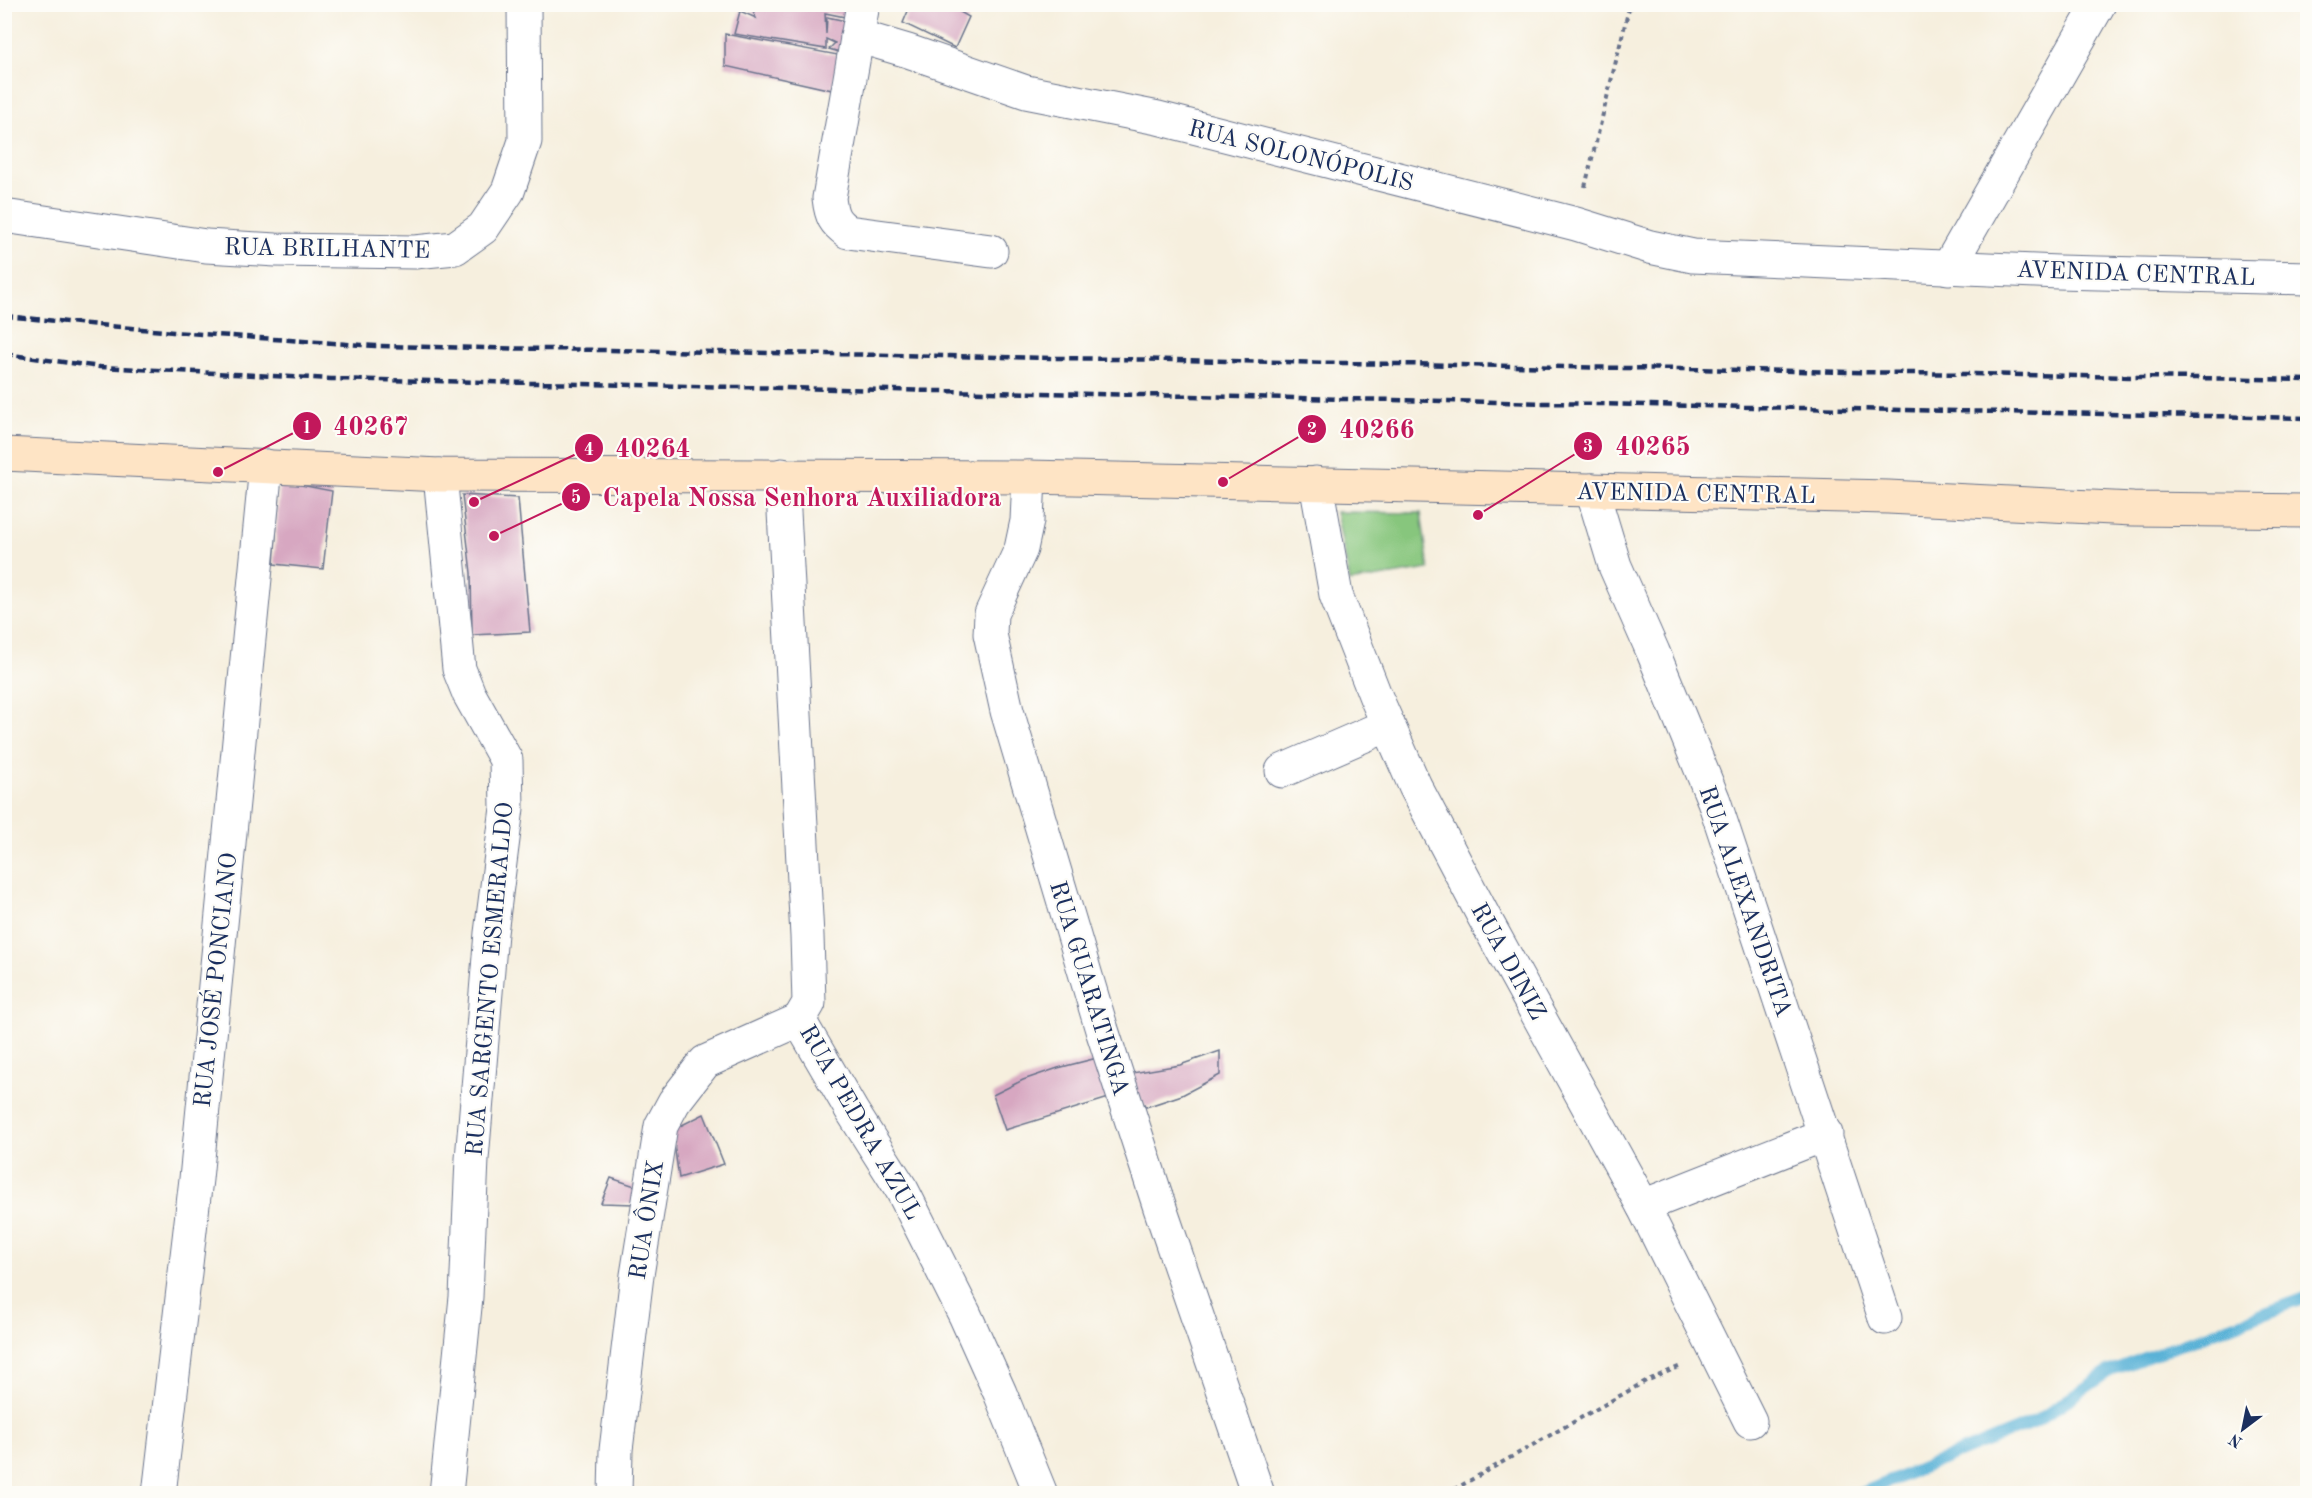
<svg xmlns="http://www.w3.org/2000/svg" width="2312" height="1498" viewBox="0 0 2312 1498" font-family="'Old Standard TT',serif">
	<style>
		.green { fill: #87c67d; stroke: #517a6e; stroke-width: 1.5 }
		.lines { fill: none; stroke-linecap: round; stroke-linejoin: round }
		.stream { stroke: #5ab2d7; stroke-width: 12 }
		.building { fill: #d7a7c1 }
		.street-casing { stroke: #68728b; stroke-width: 35 }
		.secondary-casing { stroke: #68728b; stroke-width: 35 }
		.path { stroke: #68728b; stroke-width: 4; stroke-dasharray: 4.5 4.5; stroke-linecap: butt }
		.street { stroke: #fff; stroke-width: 33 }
		.secondary { stroke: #fee4c5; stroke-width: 33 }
		.rail { stroke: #1b2f5e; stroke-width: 4.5; stroke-dasharray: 9 4.5; stroke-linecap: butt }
		.labels { text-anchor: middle; stroke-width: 4.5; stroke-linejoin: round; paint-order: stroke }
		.street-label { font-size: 24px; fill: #1b2f5e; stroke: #fdfcf7 }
		.leader { fill: none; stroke: #c2185b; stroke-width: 2 }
		.callout-dot { fill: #c2185b; stroke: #fdfcf7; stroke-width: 2 }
		.mark-label { font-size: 18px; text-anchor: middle; font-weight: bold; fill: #fff }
		.callout-label { font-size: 26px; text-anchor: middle; font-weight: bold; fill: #c2185b; stroke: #fdfcf7; stroke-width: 4.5; stroke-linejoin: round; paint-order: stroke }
	</style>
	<rect width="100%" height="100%" fill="#fdfcf7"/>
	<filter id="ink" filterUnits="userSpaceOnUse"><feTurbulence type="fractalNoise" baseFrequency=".0167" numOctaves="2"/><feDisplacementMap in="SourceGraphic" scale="12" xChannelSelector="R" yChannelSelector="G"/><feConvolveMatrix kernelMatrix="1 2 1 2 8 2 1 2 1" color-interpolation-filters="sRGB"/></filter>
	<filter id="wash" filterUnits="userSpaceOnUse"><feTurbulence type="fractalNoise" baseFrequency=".008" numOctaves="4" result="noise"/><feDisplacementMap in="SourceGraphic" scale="24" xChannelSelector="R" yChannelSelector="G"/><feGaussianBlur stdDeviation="1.35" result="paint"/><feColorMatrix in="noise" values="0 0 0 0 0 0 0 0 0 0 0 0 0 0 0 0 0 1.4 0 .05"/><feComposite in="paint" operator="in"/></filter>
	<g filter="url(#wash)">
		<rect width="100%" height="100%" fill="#f6efde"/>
		<polygon class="green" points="1336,512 1421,513 1429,569 1350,582"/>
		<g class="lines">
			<polyline class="stream" points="1859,1494 2037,1421 2110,1371 2308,1297"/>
		</g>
		<g id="blocks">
			<g class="building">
				<polygon points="749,4 766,4 807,11 783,4 858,4 855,19 825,13 826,34 827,17 851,22 840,52 829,49 835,43 826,39 826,49 734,34 740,11 756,18"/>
				<polygon points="911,4 946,4 969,17 955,48 903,23"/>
				<polygon points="725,34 838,55 832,90 725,66"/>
				<polygon points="280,481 332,491 323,569 274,564"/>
				<polygon points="462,495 518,498 530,632 472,635 471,573"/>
				<polygon points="1220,1051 1220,1075 1182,1095 1146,1107 1137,1094 1132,1073 1180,1065"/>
				<polygon points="1101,1057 1112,1097 1005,1130 993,1095 1023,1080 1058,1068"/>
				<polygon points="704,1114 724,1164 679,1178 672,1130"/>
				<polygon points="611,1178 635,1186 635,1204 601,1203"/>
			</g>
		</g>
	</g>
	<g filter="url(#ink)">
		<use href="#blocks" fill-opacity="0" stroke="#68728b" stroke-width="1.5"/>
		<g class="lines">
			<defs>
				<g id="street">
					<path d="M863,4L829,198C831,216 834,222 848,232L991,251"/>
					<polyline points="857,36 908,51 1026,92 1158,118 1576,224 1650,247 1693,256 2058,272 2308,278"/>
					<polyline points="4,216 206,246 276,250 415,252 455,248 483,228 508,191 525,141 524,4"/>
					<polyline points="1948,268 2099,4"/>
					<polyline points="440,475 459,669 469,694 506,760 507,808 491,933 472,1159 466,1297 446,1494"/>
					<polyline points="782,475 807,936 809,1003 799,1020"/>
					<polyline points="1029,477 1027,521 1021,549 991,614 990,634 1007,711 1102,1030 1160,1208 1258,1494"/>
					<polyline points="1316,483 1336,595 1375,695 1415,786 1484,917 1643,1206 1750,1421"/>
					<polyline points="1592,490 1615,566 1653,652 1714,801 1885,1318"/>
					<polyline points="1282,771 1388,725"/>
					<polyline points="799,1020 852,1111 902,1190 965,1315 1000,1393 1041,1494"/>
					<polyline points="1643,1206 1826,1134"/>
					<polyline points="159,1494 196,1179 266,466"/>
					<polyline points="615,1494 616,1450 637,1275 661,1126 674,1102 705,1062 799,1020"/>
				</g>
				<polyline id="secondary" points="4,454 440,475 1029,477 1888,497 2133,509 2308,511"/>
			</defs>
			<use href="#street" class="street-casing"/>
			<use href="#secondary" class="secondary-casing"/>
			<g class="path">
				<polyline points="1585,187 1630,4"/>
				<polyline points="1446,1494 1646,1381 1681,1366"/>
			</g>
			<use href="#street" class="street"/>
			<use href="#secondary" class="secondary"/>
			<g class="rail">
				<polyline points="4,316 173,332 376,346 2308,380"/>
				<polyline points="4,354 100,367 331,379 2308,418"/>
			</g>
		</g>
	</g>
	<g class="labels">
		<g class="street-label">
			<text transform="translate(1301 155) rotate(14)" y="8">RUA SOLONÓPOLIS</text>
			<text transform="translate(327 248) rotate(1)" y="8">RUA BRILHANTE</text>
			<text transform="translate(2136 273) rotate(2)" y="8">AVENIDA CENTRAL</text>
			<text transform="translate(1696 493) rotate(1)" y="8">AVENIDA CENTRAL</text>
			<text transform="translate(1746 901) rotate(71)" y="8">RUA ALEXANDRITA</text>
			<text transform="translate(1509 961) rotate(61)" y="8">RUA DINIZ</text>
			<text transform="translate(489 979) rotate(-85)" y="8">RUA SARGENTO ESMERALDO</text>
			<text transform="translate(215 980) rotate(-84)" y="8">RUA JOSÉ PONCIANO</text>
			<text transform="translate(1090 988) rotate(73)" y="8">RUA GUARATINGA</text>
			<text transform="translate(861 1122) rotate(60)" y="8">RUA PEDRA AZUL</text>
			<text transform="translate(646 1220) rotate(-81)" y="8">RUA ÔNIX</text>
		</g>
	</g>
	<path class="leader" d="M218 472L307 426M1223 482L1312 429M1478 515L1588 446M474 502L589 448M494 536L576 497"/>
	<g class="callout-dot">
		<circle cx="218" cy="472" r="6"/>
		<circle cx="1223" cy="482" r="6"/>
		<circle cx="1478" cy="515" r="6"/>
		<circle cx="474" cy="502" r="6"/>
		<circle cx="494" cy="536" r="6"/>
		<circle cx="307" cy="426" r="15"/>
		<circle cx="1312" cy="429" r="15"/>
		<circle cx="1588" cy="446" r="15"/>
		<circle cx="589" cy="448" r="15"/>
		<circle cx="576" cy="497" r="15"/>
	</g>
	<g class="mark-label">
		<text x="307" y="433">1</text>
		<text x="1312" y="435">2</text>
		<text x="1588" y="452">3</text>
		<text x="589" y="455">4</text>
		<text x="576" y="503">5</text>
	</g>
	<g class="callout-label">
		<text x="371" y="435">40267</text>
		<text x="1377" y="438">40266</text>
		<text x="1653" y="455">40265</text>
		<text x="653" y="457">40264</text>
		<text x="802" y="506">Capela Nossa Senhora Auxiliadora</text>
	</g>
	<rect width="2312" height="1498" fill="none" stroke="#fdfcf7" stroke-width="24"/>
	<g transform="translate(2243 1429) rotate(212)" stroke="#fdfcf7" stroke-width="4.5" paint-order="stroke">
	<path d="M0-4.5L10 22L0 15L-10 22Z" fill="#1b2f5e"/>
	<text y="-9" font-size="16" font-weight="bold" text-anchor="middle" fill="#1b2f5e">N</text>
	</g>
</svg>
